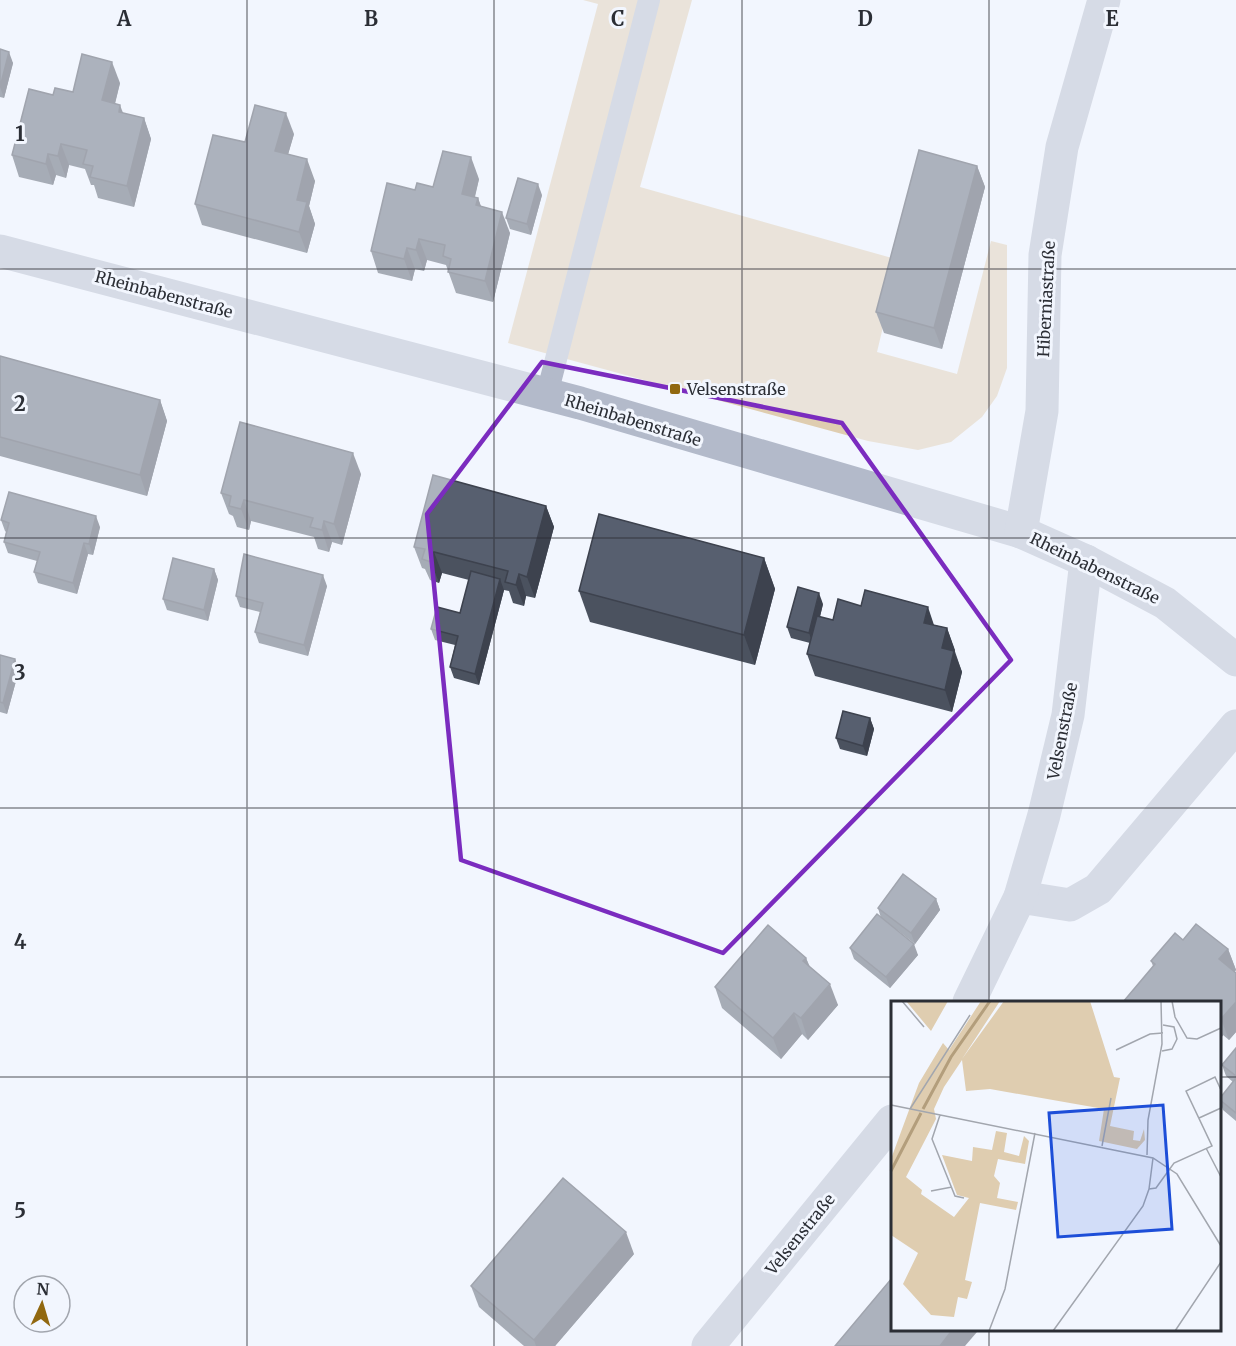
<svg xmlns="http://www.w3.org/2000/svg" width="1236" height="1346" viewBox="0 0 1236 1346" font-family="Merriweather,serif">
	<style>
		.green { fill: #dfcdb0 }
		.lines { fill: none; stroke-linecap: round; stroke-linejoin: round }
		.lane { stroke: #b3baca; stroke-width: 22 }
		.street { stroke: #b3baca; stroke-width: 33 }
		.wall { fill: #4b525f }
		.shaded-wall { fill: #3d424e }
		.building { fill: #575f6f; stroke: #3d424e; stroke-width: 1.5 }
		.marked { fill: none; stroke: #7b2cbf; stroke-width: 4.5; stroke-linejoin: round }
		.grid { fill: none; stroke: #2b2e35; stroke-width: 1.5; stroke-opacity: 0.55 }
		.poi-dot { fill: #916810; stroke: #f2f6fe; stroke-width: 2 }
		.labels { text-anchor: middle; stroke-width: 6; stroke-linejoin: round; paint-order: stroke }
		.street-label { font-size: 16px; fill: #2b2e35; stroke: #f2f6fe }
		.poi-label { font-size: 16px; fill: #2b2e35; stroke: #f2f6fe; text-anchor: start }
		.inset-river { fill: none; stroke: #b39e7c; stroke-width: 3 }
		.inset-road { fill: none; stroke: #a2a6ae; stroke-width: 1.5 }
		.view { fill: #1d4ed8; fill-opacity: 0.15; stroke: #1d4ed8; stroke-width: 3 }
		.inset-edge { fill: none; stroke: #2b2e35; stroke-width: 3 }
		.grid-label { font-size: 20px; text-anchor: middle; font-weight: bold; fill: #2b2e35; stroke: #f2f6fe; stroke-width: 6; stroke-linejoin: round; paint-order: stroke }
	</style>
	<rect width="100%" height="100%" fill="#f2f6fe"/>
	<polygon class="green" points="583,0 692,0 640,187 899,260 877,352 957,374 991,241 1007,245 1007,368 997,396 982,417 951,442 918,450 868,441 508,343 598,4"/>
	<g class="lines">
		<polyline class="lane" points="547,394 649,0"/>
		<g class="street">
			<polyline points="0,251 580,403 1021,532 1086,561 1165,603 1236,660"/>
			<polyline points="1021,532 1042,411 1045,255 1062,147 1104,0"/>
			<polyline points="1020,897 1070,905 1098,889 1236,726"/>
			<polyline points="969,1002 1020,897 1044,815 1068,715 1086,561"/>
			<polyline points="708,1346 892,1121"/>
		</g>
	</g>
	<g class="wall">
		<polygon points="0,49 13,63 4,98 0,97"/>
		<polygon points="120,83 115,104 123,113 144,118 151,139 134,207 98,198 94,185 91,185 85,169 69,165 66,178 56,175 53,185 19,177 12,155 53,95"/>
		<polygon points="294,134 288,154 315,181 309,206 315,224 307,253 202,225 195,204 245,142"/>
		<polygon points="977,166 985,187 942,349 884,333 876,312"/>
		<polygon points="479,179 475,197 478,198 481,207 510,233 493,302 456,293 446,265 427,260 424,271 415,269 412,281 378,273 371,251 415,190"/>
		<polygon points="542,195 531,235 510,229 506,218"/>
		<polygon points="0,356 160,400 167,421 147,496 0,456"/>
		<polygon points="361,474 342,545 332,542 329,552 318,549 314,537 251,521 249,530 237,527 233,516 229,514 221,493"/>
		<polygon points="546,506 554,527 535,598 526,596 524,606 513,603 509,591 504,590 479,685 454,678 450,667 455,645 435,640 431,629 460,613 469,580 442,573 439,583 430,580 425,569 422,568 414,547"/>
		<polygon points="1,520 100,527 93,555 88,554 77,594 38,583 34,572 37,561 8,553 4,542 6,532 5,531"/>
		<polygon points="764,558 775,589 755,665 590,622 579,591"/>
		<polygon points="214,569 218,580 208,621 167,610 163,599"/>
		<polygon points="327,586 308,656 259,643 255,632 260,612 240,607 236,596"/>
		<polygon points="823,604 820,617 833,620 934,625 947,628 962,672 952,712 815,676 807,654 810,643 791,638 787,627"/>
		<polygon points="0,655 15,659 19,670 7,714 0,712"/>
		<polygon points="870,718 874,729 867,756 840,749 836,738"/>
		<polygon points="936,899 940,910 915,944 896,929 918,955 890,988 854,959 850,948 881,918 878,908"/>
		<polygon points="1183,940 1228,949 1236,970 1234,972 1236,973 1236,1032 1229,1040 1223,1035 1220,1040 1220,1002 1153,966 1151,961"/>
		<polygon points="806,958 810,967 838,1005 808,1040 802,1034 781,1059 722,1008 715,987"/>
		<polygon points="1236,1048 1236,1121 1223,1110 1220,1101 1220,1098 1233,1082 1226,1076 1222,1065"/>
		<polygon points="634,1254 555,1346 524,1346 479,1307 471,1286"/>
	</g>
	<g class="shaded-wall">
		<polygon points="9,52 13,63 4,98 0,87"/>
		<polygon points="112,62 120,83 110,122 102,100"/>
		<polygon points="120,105 128,126 119,112"/>
		<polygon points="286,113 294,134 283,172 275,151"/>
		<polygon points="144,118 151,139 134,207 127,186"/>
		<polygon points="61,144 69,165 66,178 58,156"/>
		<polygon points="48,154 56,175 53,185 46,164"/>
		<polygon points="471,157 479,179 470,215 462,194"/>
		<polygon points="307,159 315,181 309,206 315,224 307,253 299,232 297,200"/>
		<polygon points="977,166 985,187 942,349 934,328"/>
		<polygon points="538,184 542,195 531,235 527,224"/>
		<polygon points="478,198 486,220 476,205"/>
		<polygon points="502,212 510,233 493,302 485,281"/>
		<polygon points="419,239 427,260 424,271 416,250"/>
		<polygon points="407,248 415,269 412,281 404,259"/>
		<polygon points="160,400 167,421 147,496 140,475"/>
		<polygon points="353,453 361,474 342,545 334,524"/>
		<polygon points="244,500 251,521 249,530 241,509"/>
		<polygon points="546,506 554,527 535,598 527,577"/>
		<polygon points="96,516 100,527 93,555 89,544"/>
		<polygon points="324,521 332,542 329,552 322,530"/>
		<polygon points="84,543 88,554 77,594 73,583"/>
		<polygon points="434,552 442,573 439,583 431,562"/>
		<polygon points="764,558 775,589 755,665 744,635"/>
		<polygon points="214,569 218,580 208,621 204,610"/>
		<polygon points="519,574 526,596 524,606 516,585"/>
		<polygon points="323,575 327,586 308,656 304,645"/>
		<polygon points="500,579 504,590 479,685 475,674"/>
		<polygon points="819,593 823,604 813,644 809,633"/>
		<polygon points="928,607 935,628 924,623"/>
		<polygon points="947,628 955,650 949,669 942,648"/>
		<polygon points="954,651 962,672 952,712 945,690"/>
		<polygon points="15,659 19,670 7,714 3,703"/>
		<polygon points="870,718 874,729 867,756 863,746"/>
		<polygon points="936,899 940,910 915,944 911,933"/>
		<polygon points="914,944 918,955 890,988 886,977"/>
		<polygon points="1228,949 1236,970 1227,981 1219,959"/>
		<polygon points="806,958 814,979 803,961"/>
		<polygon points="830,984 838,1005 808,1040 801,1018"/>
		<polygon points="1236,1002 1236,1032 1229,1040 1221,1019"/>
		<polygon points="794,1013 802,1034 781,1059 773,1038"/>
		<polygon points="1220,1025 1223,1035 1220,1040"/>
		<polygon points="626,1232 634,1254 555,1346 536,1346 534,1340"/>
		<polygon points="953,1329 976,1329 977,1332 965,1346 940,1346"/>
	</g>
	<g class="building">
		<polygon points="0,49 9,52 0,87"/>
		<polygon points="82,54 112,62 102,100 120,105 119,112 144,118 127,186 90,177 93,166 83,164 87,150 61,144 58,156 48,154 46,164 12,155 29,89 53,95 55,88 73,92"/>
		<polygon points="255,105 286,113 275,151 307,159 297,200 307,202 299,232 195,204 213,135 245,142"/>
		<polygon points="919,150 977,166 934,328 876,312"/>
		<polygon points="443,151 471,157 462,194 478,198 476,205 502,212 485,281 448,272 451,259 443,256 445,245 419,239 416,250 407,248 404,259 371,251 387,183 415,190 417,183 433,187"/>
		<polygon points="518,178 538,184 527,224 506,218"/>
		<polygon points="0,356 160,400 140,475 0,437"/>
		<polygon points="240,422 353,453 334,524 324,521 322,530 310,527 313,518 244,500 241,509 229,506 231,496 221,493"/>
		<polygon points="433,475 546,506 527,577 519,574 516,585 505,582 508,571 434,552 431,562 422,559 425,549 414,547"/>
		<polygon points="9,492 96,516 89,544 84,543 73,583 34,572 40,552 4,542 9,523 1,520"/>
		<polygon points="599,514 764,558 744,635 579,591"/>
		<polygon points="244,554 323,575 304,645 255,632 263,603 236,596"/>
		<polygon points="173,558 214,569 204,610 163,599"/>
		<polygon points="471,571 500,579 475,674 450,667 458,636 431,629 437,607 460,613"/>
		<polygon points="798,587 819,593 809,633 787,627"/>
		<polygon points="865,590 928,607 924,623 947,628 942,648 954,651 945,690 807,654 817,616 833,620 838,599 861,606"/>
		<polygon points="0,655 15,659 3,703 0,702"/>
		<polygon points="843,711 870,718 863,746 836,738"/>
		<polygon points="903,874 936,899 911,933 878,908"/>
		<polygon points="877,914 914,944 886,977 850,948"/>
		<polygon points="1196,924 1228,949 1219,959 1236,973 1236,1002 1221,1019 1220,1018 1220,1002 1123,1002 1155,964 1151,961 1175,933 1183,940"/>
		<polygon points="768,925 806,958 803,961 830,984 801,1018 794,1013 773,1038 715,987"/>
		<polygon points="1236,1048 1236,1076 1222,1065"/>
		<polygon points="1236,1078 1236,1113 1220,1100 1220,1098"/>
		<polygon points="563,1178 626,1232 534,1340 471,1286"/>
		<polygon points="892,1278 892,1329 953,1329 940,1346 835,1346"/>
	</g>
	<path d="M0 0H1236V1346H0ZM542,362L842,423L1011,660L723,953L461,860L427,514Z" fill="#f2f6fe" fill-opacity=".55" fill-rule="evenodd"/>
	<path class="marked" d="M542,362L842,423L1011,660L723,953L461,860L427,514Z"/>
	<path class="grid" d="M247,0V1346M494,0V1346M742,0V1346M989,0V1002M0,269H1236M0,538H1236M0,808H1236M0,1077H892M1220,1077H1236M989,1330V1346"/>
	<rect class="poi-dot" x="669" y="383" width="12" height="12" rx="3"/>
	<g class="labels">
		<g class="street-label">
			<text transform="translate(164 294) rotate(15)" y="6">Rheinbabenstraße</text>
			<text transform="translate(1046 299) rotate(-87)" y="6">Hiberniastraße</text>
			<text transform="translate(633 420) rotate(17)" y="6">Rheinbabenstraße</text>
			<text transform="translate(1095 568) rotate(26)" y="6">Rheinbabenstraße</text>
			<text transform="translate(1062 731) rotate(-79)" y="6">Velsenstraße</text>
			<text transform="translate(800 1234) rotate(-51)" y="6">Velsenstraße</text>
		</g>
		<g class="poi-label">
			<text x="687" y="395">Velsenstraße</text>
		</g>
	</g>
	<g transform="translate(891 1001)">
		<rect width="330" height="330" fill="#f2f6fe"/>
		<path d="M15,0H57L40,30ZM90,0H109L71,58L113,0H199L223,76L229,77L219,125L243,130L242,139L249,140L253,128L254,139L246,148L208,140L213,108L99,88L75,90L71,59L53,86L43,108L45,118L15,176L31,189L30,193L63,216L78,197L66,194L51,154L81,160L82,146L101,149L105,130L116,132L113,151L128,155L133,135L138,140L134,163L107,158L103,175L109,182L106,197L127,201L125,209L89,202L74,279L81,281L76,298L67,296L63,316L40,314L12,283L27,252L0,234V158L28,82L52,42L58,49Z" fill="#dfcdb0"/>
		<path class="inset-river" d="M32,108L60,56L99,0M0,170L30,112"/>
		<path class="inset-road" d="M11,0L33,26M281,0L284,16L296,37L306,38L330,27M225,49L259,33L272,32M271,50L281,48L286,38L283,26L272,24M0,104L262,157L286,173L330,245M19,108L79,14M49,114L41,138L64,195L73,197M308,117L330,107M211,145L220,97M315,147L330,176M256,154L257,119L271,43L270,0M258,188L265,187L283,162L321,145L295,90L324,76L330,89M40,190L61,186M98,330L114,288L144,132M162,330L252,205L258,188L262,157M284,330L330,261"/>
		<path class="view" d="M272,104L281,228L167,236L158,112Z"/>
		<rect width="330" height="330" class="inset-edge"/>
	</g>
	<g class="grid-label">
		<text x="124" y="26">A</text>
		<text x="371" y="26">B</text>
		<text x="618" y="26">C</text>
		<text x="865" y="26">D</text>
		<text x="1112" y="26">E</text>
		<text x="20" y="141">1</text>
		<text x="20" y="411">2</text>
		<text x="20" y="680">3</text>
		<text x="20" y="949">4</text>
		<text x="20" y="1218">5</text>
	</g>
	<g transform="translate(42 1304) rotate(4)"><circle r="28" fill="#f2f6fe" stroke="#a2a6ae" stroke-width="1.5"/>
	<path d="M0-4.5L10 22L0 15L-10 22Z" fill="#916810"/>
	<text y="-9" font-size="16" font-weight="bold" text-anchor="middle" fill="#2b2e35">N</text>
	</g>
</svg>
